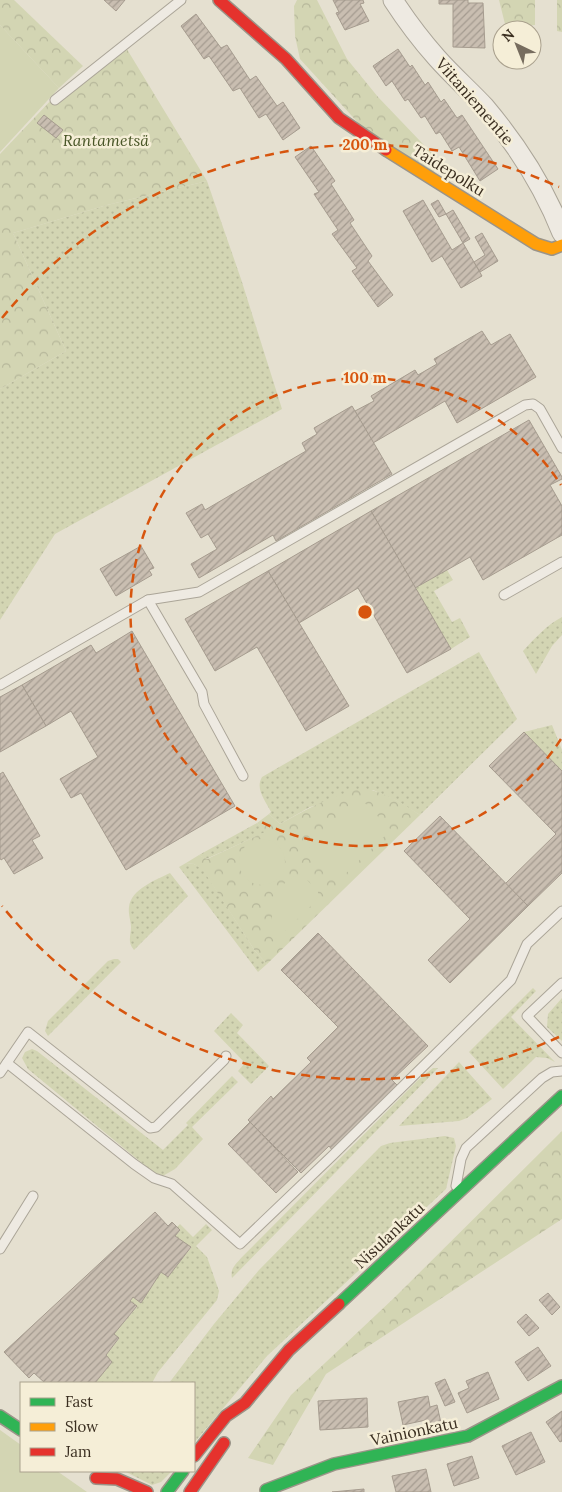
<svg xmlns="http://www.w3.org/2000/svg" width="562" height="1492" viewBox="0 0 562 1492" font-family="Lora,serif">
	<style>
		.grass { fill: url(#grass-dots) }
		.forest { fill: url(#forest-crowns) }
		.pitch { fill: #d3d5b3 }
		.building { fill: url(#building-hatch); stroke: #a69c8f }
		.lines { fill: none; stroke-linecap: round; stroke-linejoin: round }
		.lane-casing { stroke: #aba598; stroke-width: 11 }
		.street-casing { stroke: #aba598; stroke-width: 21 }
		.fast-casing { stroke: #9b9488; stroke-width: 14 }
		.slow-casing { stroke: #9b9488; stroke-width: 14 }
		.jam-casing { stroke: #9b9488; stroke-width: 14 }
		.lane { stroke: #eeeae2; stroke-width: 9 }
		.street { stroke: #eeeae2; stroke-width: 19 }
		.fast { stroke: #30b455; stroke-width: 11 }
		.slow { stroke: #ff9f0a; stroke-width: 11 }
		.jam { stroke: #e5322d; stroke-width: 11 }
		.ring { fill: none; stroke: #d7550e; stroke-width: 2.5; stroke-dasharray: 9 6 }
		.labels { text-anchor: middle; stroke-width: 5; stroke-linejoin: round; paint-order: stroke }
		.street-label { font-size: 16px; fill: #3a2e20; stroke: #f5eed7 }
		.park-label { font-size: 16px; font-style: italic; fill: #495627; stroke: #f5eed7 }
		.centre { fill: #d7550e; stroke: #f5eed7; stroke-width: 2.5 }
		.ring-label { font-size: 15px; text-anchor: middle; font-weight: bold; fill: #d7550e; stroke: #f5eed7; stroke-width: 5; stroke-linejoin: round; paint-order: stroke }
	</style>
	<defs>
		<pattern id="grass-dots" width="8" height="8" patternUnits="userSpaceOnUse" patternTransform="scale(1.25)"><rect width="8" height="8" fill="#d3d5b3"/><path d="M2 2h.1M6 6h.1" fill="none" stroke="#b6b79a" stroke-width="1.8" stroke-linecap="round"/></pattern>
		<pattern id="forest-crowns" width="20" height="18" patternUnits="userSpaceOnUse" patternTransform="scale(1.25)"><rect width="20" height="18" fill="#d3d5b3"/><path d="M2 6a3 3 0 1 1 6 0M12 15a3 3 0 1 1 6 0" fill="none" stroke="#b6b79a"/></pattern>
		<pattern id="building-hatch" width="6" height="6" patternUnits="userSpaceOnUse" patternTransform="scale(1.25)"><rect width="6" height="6" fill="#c9beb1"/><path d="M-1 1l2-2M0 6l6-6M5 7l2-2" fill="none" stroke="#a49b90"/></pattern>
	</defs>
	<rect width="100%" height="100%" fill="#e5e0d0"/>
	<g class="grass">
		<polygon points="207,181 241,279 282,409 55,534 0,620 0,389 66,351 13,233 107,205"/>
		<polygon points="447,570 453,580 434,591 452,622 460,618 470,637 451,649 415,588"/>
		<path d="M562,617V635L552,646L536,674L523,651C535,638 547,625 562,617Z"/>
		<path d="M479,652L517,719L420,815L397,801L373,790L310,807L280,824L269,814L271,812C265,800 255,789 262,777Z"/>
		<polygon points="552,725 562,750 562,771 524,732"/>
		<polygon points="257,823 266,832 206,859 199,855"/>
		<polygon points="186,863 194,864 203,869 255,951 267,964 258,972 179,867"/>
		<path d="M170,873L188,896L134,950C127,942 131,936 131,927C131,921 128,914 129,907C131,889 156,880 170,873Z"/>
		<polygon points="114,959 118,959 121,962 48,1036 45,1031 48,1021 108,961"/>
		<polygon points="533,988 536,991 511,1017 555,1062 547,1058 536,1057 503,1089 469,1052"/>
		<polygon points="562,998 562,1041 547,1027 548,1014"/>
		<polygon points="231,1013 243,1025 237,1033 269,1066 251,1084 238,1071 245,1063 214,1031"/>
		<polygon points="32,1049 37,1051 163,1150 188,1125 186,1123 232,1076 238,1082 192,1127 203,1139 175,1169 161,1177 154,1173 28,1069 22,1058 25,1052"/>
		<polygon points="459,1062 492,1099 467,1118 459,1121 399,1126"/>
		<path d="M433,1068H438L232,1278C230,1269 235,1265 241,1258L418,1080Z"/>
		<polygon points="445,1136 454,1138 456,1146 446,1189 267,1356 194,1443 194,1383 169,1383 214,1324 259,1270 381,1146 390,1143"/>
		<polygon points="180,1224 193,1237 206,1224 212,1230 196,1246 207,1257 219,1291 217,1300 158,1372 152,1383 95,1383 112,1362 106,1355 119,1339 114,1334 137,1307 130,1301 133,1297 141,1303 161,1272 168,1276 191,1248 175,1236 180,1231 177,1227"/>
		<polygon points="124,1471 172,1471 161,1482 152,1485"/>
	</g>
	<g class="forest">
		<polygon points="0,0 14,0 83,66 59,88 0,25"/>
		<polygon points="297,0 317,0 347,59 378,97 444,166 433,172 361,126 300,59 295,36 294,6"/>
		<polygon points="499,0 535,0 535,25 506,28"/>
		<polygon points="557,0 562,0 562,32 557,31"/>
		<polygon points="125,46 207,181 107,205 13,233 66,351 0,389 0,154 54,97"/>
		<path d="M363,788C384,792 402,803 420,815L267,964L255,951L203,870L194,864L186,863L199,855L207,859L265,832L257,823L269,814L280,824C307,809 333,795 363,788Z"/>
		<polygon points="562,1131 562,1219 326,1374 273,1465 248,1458 291,1395 394,1298"/>
	</g>
	<g class="pitch">
		<polygon points="0,25 59,88 0,152"/>
		<polygon points="358,796 391,830 340,879 308,846"/>
		<circle cx="262" cy="862" r="23"/>
		<path d="M301,874L318,891V896L315,902L278,938L274,939L272,935V899C274,890 292,876 301,874Z"/>
		<polygon points="0,1430 21,1445 21,1471 57,1471 87,1492 0,1492"/>
	</g>
	<g class="building">
		<polygon points="104,0 125,0 116,11"/>
		<polygon points="333,0 363,0 364,3 360,4 369,21 345,30 336,13 339,12"/>
		<polygon points="439,0 468,0 468,3 483,3 485,48 453,47 453,4 439,4"/>
		<polygon points="196,14 221,48 227,45 250,80 256,76 277,106 283,102 300,128 283,140 266,114 259,118 240,88 233,91 209,56 204,59 181,26"/>
		<polygon points="398,49 410,67 412,65 425,85 428,82 441,102 444,99 457,118 462,115 498,169 480,181 459,147 452,151 440,132 436,134 425,116 421,118 408,99 405,101 392,81 386,86 373,66"/>
		<polygon points="44,115 63,130 56,138 37,123"/>
		<polygon points="311,146 335,181 331,184 354,220 350,223 372,256 368,261 393,295 378,307 352,271 357,268 332,234 338,230 314,194 319,192 295,157"/>
		<polygon points="423,200 452,250 463,243 482,276 461,288 442,256 432,262 403,211"/>
		<polygon points="438,200 446,214 439,217 431,204"/>
		<polygon points="453,210 470,239 463,243 446,214"/>
		<polygon points="482,233 498,261 480,272 474,262 485,255 475,237"/>
		<polygon points="482,331 491,345 510,334 536,377 457,423 445,401 373,443 355,411 374,401 371,396 415,370 418,375 437,364 434,359"/>
		<polygon points="352,406 392,474 276,541 273,535 199,578 191,564 217,549 208,534 201,538 186,513 202,504 205,510 306,451 302,443 317,434 314,428"/>
		<polygon points="529,420 562,477 562,479 550,485 562,506 562,535 483,580 470,557 415,588 371,511"/>
		<polygon points="371,511 451,649 407,673 358,588 299,623 268,571"/>
		<polygon points="141,546 154,568 149,570 152,575 116,596 100,569"/>
		<polygon points="268,571 349,706 306,731 257,647 215,671 185,619"/>
		<polygon points="132,631 235,806 126,870 81,793 71,798 60,779 98,757 71,711 46,726 22,685 91,645 96,653"/>
		<polygon points="22,685 46,726 0,752 0,697"/>
		<polygon points="524,732 562,771 562,873 528,906 505,884 556,834 489,766"/>
		<polygon points="3,772 40,836 32,840 43,858 14,874 4,858 1,860 0,858 0,774"/>
		<polygon points="440,816 528,906 450,983 428,960 470,919 404,851"/>
		<polygon points="318,933 428,1046 392,1080 398,1086 333,1151 329,1146 301,1173 248,1120 271,1096 273,1099 311,1062 307,1058 338,1027 281,970"/>
		<polygon points="250,1122 298,1172 276,1193 228,1144"/>
		<polygon points="155,1212 168,1226 172,1222 180,1230 175,1236 191,1247 168,1277 161,1272 141,1303 133,1297 130,1301 137,1306 114,1334 119,1338 106,1355 112,1362 95,1383 88,1382 87,1383 45,1383 34,1373 29,1378 4,1352"/>
		<polygon points="548,1293 560,1307 552,1315 539,1300"/>
		<polygon points="526,1314 539,1328 529,1336 517,1322"/>
		<polygon points="538,1347 551,1366 528,1381 515,1362"/>
		<polygon points="488,1372 499,1399 467,1413 458,1393 469,1388 466,1381"/>
		<polygon points="445,1379 455,1402 445,1406 435,1383"/>
		<polygon points="428,1396 430,1407 437,1405 441,1423 427,1425 426,1420 403,1425 398,1402"/>
		<polygon points="367,1398 368,1427 320,1430 318,1401"/>
		<polygon points="562,1411 562,1441 560,1442 546,1422"/>
		<polygon points="531,1432 545,1462 516,1475 502,1446"/>
		<polygon points="472,1456 479,1478 454,1486 447,1464"/>
		<polygon points="426,1469 431,1492 396,1492 392,1476"/>
		<polygon points="364,1489 364,1492 332,1492"/>
	</g>
	<g class="lines">
		<defs>
			<g id="lane">
				<polyline points="55,100 181,0"/>
				<polyline points="504,595 562,562"/>
				<polyline points="148,600 202,692 204,704 243,776"/>
				<polyline points="0,685 148,600 199,592 525,405 533,404 540,409 562,448"/>
				<polyline points="562,983 527,1016 562,1053"/>
				<polyline points="7,1063 134,1164 154,1178 172,1184 240,1244 333,1155 511,980 527,944 562,911"/>
				<polyline points="0,1073 28,1032 150,1128 156,1127 224,1060 226,1056"/>
				<polyline points="456,1186 461,1159 466,1148 542,1078 552,1072 562,1071"/>
				<polyline points="0,1249 33,1196"/>
			</g>
			<path id="street" d="M393,0C406,20 421,40 437,58C452,75 469,90 485,107C517,145 544,187 562,233"/>
			<g id="fast">
				<polyline points="339,1304 562,1096"/>
				<polyline points="0,1416 21,1430"/>
				<polyline points="266,1490 334,1464 468,1436 562,1386"/>
				<polyline points="167,1492 183,1471"/>
			</g>
			<polyline id="slow" points="386,150 536,244 552,249 562,245"/>
			<g id="jam">
				<polyline points="219,0 286,59 339,118 386,150"/>
				<polyline points="194,1456 226,1416 245,1403 289,1350 339,1304"/>
				<polyline points="96,1478 117,1479 147,1492"/>
				<polyline points="190,1492 224,1443"/>
			</g>
		</defs>
		<use href="#lane" class="lane-casing"/>
		<use href="#street" class="street-casing"/>
		<use href="#fast" class="fast-casing"/>
		<use href="#slow" class="slow-casing"/>
		<use href="#jam" class="jam-casing"/>
		<use href="#lane" class="lane"/>
		<use href="#street" class="street"/>
		<use href="#fast" class="fast"/>
		<use href="#slow" class="slow"/>
		<use href="#jam" class="jam"/>
	</g>
	<g class="ring">
		<path d="M561 739A234 234 0 1 1 561 485"/>
		<path d="M559 1037A467 467 0 0 1 2 906M2 318A467 467 0 0 1 559 187"/>
	</g>
	<g class="labels">
		<g class="street-label">
			<text transform="translate(475 101) rotate(49)" y="6">Viitaniementie</text>
			<text transform="translate(449 170) rotate(32)" y="6">Taidepolku</text>
			<text transform="translate(389 1235) rotate(-43)" y="6">Nisulankatu</text>
			<text transform="translate(414 1431) rotate(-12)" y="6">Vainionkatu</text>
		</g>
		<g class="park-label">
			<text x="106" y="146">Rantametsä</text>
		</g>
	</g>
	<circle cx="365" cy="612" r="8" class="centre"/>
	<g class="ring-label">
		<text x="365" y="150">200 m</text>
		<text x="365" y="383">100 m</text>
	</g>
	<rect x="20" y="1382" width="175" height="90" fill="#f5eed7" stroke="#aaa18e"/>
	<rect x="30" y="1398" width="25" height="8" fill="#30b455" stroke="#aaa18e"/>
	<text x="65" y="1407" font-size="15" fill="#3a2e20">Fast</text>
	<rect x="30" y="1423" width="25" height="8" fill="#ff9f0a" stroke="#aaa18e"/>
	<text x="65" y="1432" font-size="15" fill="#3a2e20">Slow</text>
	<rect x="30" y="1448" width="25" height="8" fill="#e5322d" stroke="#aaa18e"/>
	<text x="65" y="1457" font-size="15" fill="#3a2e20">Jam</text>
	<g transform="translate(517 45) rotate(317)"><circle r="24" fill="#f5eed7" stroke="#aaa18e"/>
	<path d="M0-4L9 19L0 12L-9 19Z" fill="#766c5e"/>
	<text y="-8" font-size="14" font-weight="bold" text-anchor="middle" fill="#3a2e20">N</text>
	</g>
</svg>
